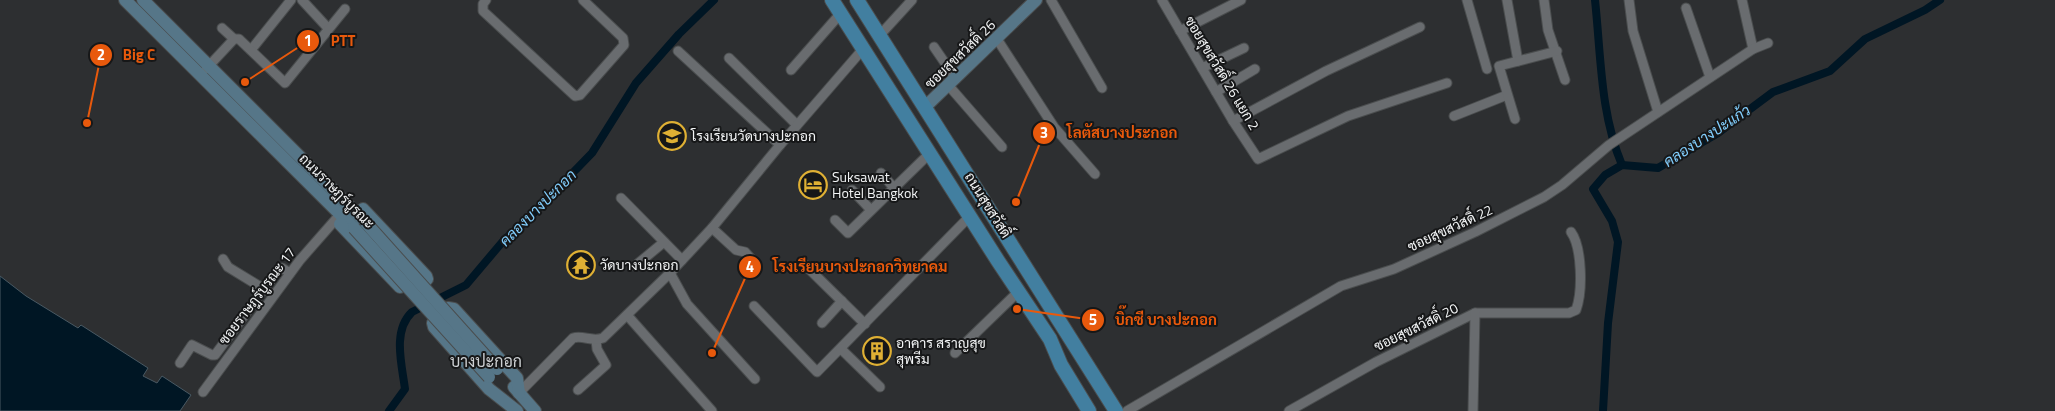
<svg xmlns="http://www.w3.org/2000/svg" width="2055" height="411" viewBox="0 0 2055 411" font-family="'Titillium Web',Sarabun,sans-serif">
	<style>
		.water { fill: #001624; stroke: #495963 }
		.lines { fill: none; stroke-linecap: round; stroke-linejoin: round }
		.canal { stroke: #001624; stroke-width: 8 }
		.street-casing { stroke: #4a4d4e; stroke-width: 11 }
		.secondary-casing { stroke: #4a4d4e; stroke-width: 14 }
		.primary-casing { stroke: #4a4d4e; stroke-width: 16 }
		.street { stroke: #696c6f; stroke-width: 9 }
		.secondary { stroke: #567688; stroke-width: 12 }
		.primary { stroke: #427fa0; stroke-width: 14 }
		.secondary-bridge-casing { stroke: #4a4d4e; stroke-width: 14; stroke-linecap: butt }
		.secondary-bridge { stroke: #567688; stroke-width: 12 }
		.labels { text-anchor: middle; stroke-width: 4; stroke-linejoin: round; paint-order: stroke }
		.street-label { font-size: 14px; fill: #f3f5f6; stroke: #161718 }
		.poi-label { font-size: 14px; fill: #f3f5f6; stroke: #161718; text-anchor: start }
		.water-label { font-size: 15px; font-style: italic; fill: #82cefd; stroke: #161718 }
		.quarter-label { font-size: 16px; fill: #cdd0d3; stroke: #161718 }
		.leader { fill: none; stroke: #e8590c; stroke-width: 2 }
		.callout-dot { fill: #e8590c; stroke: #161718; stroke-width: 2 }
		.mark-label { font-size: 15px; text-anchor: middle; font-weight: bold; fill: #fff }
		.callout-label { font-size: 15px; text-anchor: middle; font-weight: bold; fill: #e8590c; stroke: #161718; stroke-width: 4; stroke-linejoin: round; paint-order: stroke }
	</style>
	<rect width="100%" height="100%" fill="#2d2f31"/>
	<polygon class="water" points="0,276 26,296 78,328 81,325 148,368 143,376 157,383 162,376 191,395 180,411 0,411"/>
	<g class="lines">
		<g class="canal">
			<path d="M1595,0C1601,55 1600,113 1622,165"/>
			<path d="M389,411L405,389C402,365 392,331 412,312L466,285L504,240L526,221L592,153L636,83L679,34L714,0"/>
			<polyline points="1603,411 1608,323 1618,242 1612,221 1593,189 1605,175 1622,165 1658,168 1718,133 1773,92 1830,71 1865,39 1925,10 1940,0"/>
		</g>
		<defs>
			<g id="street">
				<polyline points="302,0 326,26"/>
				<polyline points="486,0 483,4 483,11 575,96 580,95 624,45 623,38 583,0"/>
				<polyline points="1051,0 1102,88"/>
				<polyline points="1162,0 1233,121 1258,159 1348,116 1447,83"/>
				<polyline points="1467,0 1487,69"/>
				<polyline points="1507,0 1518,61"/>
				<polyline points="1544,0 1548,30 1565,80"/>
				<polyline points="1629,0 1633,31 1658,112"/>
				<polyline points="1742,0 1753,49"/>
				<polyline points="1686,8 1710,77"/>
				<polyline points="222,28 234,39"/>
				<polyline points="1180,31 1241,0"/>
				<polyline points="880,35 912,0"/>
				<polyline points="997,39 1054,127 1095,174"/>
				<polyline points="934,47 956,79"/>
				<polyline points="251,50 291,0"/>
				<polyline points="678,51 780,145"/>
				<polyline points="729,58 797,125"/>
				<polyline points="1202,68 1244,48"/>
				<polyline points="206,69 234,39 239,39 285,83 345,9"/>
				<polyline points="791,70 841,13"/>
				<polyline points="949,86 1002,147"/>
				<polyline points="1216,92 1255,69"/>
				<polyline points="1454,116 1507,95"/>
				<polyline points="1515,119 1499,66 1557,51"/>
				<polyline points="1233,121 1326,71 1420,27"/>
				<polyline points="881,173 894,188"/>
				<polyline points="852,190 871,210"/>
				<polyline points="621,198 682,260"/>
				<polyline points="835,220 848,233 930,153"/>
				<polyline points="712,228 736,250 745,252 753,261"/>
				<polyline points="223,259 228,267 264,289"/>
				<polyline points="804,264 865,324"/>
				<polyline points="635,266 664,242"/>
				<polyline points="670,273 687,304 755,379"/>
				<polyline points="754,306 817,372 970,216"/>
				<polyline points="627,315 712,411"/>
				<polyline points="822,323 842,301"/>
				<polyline points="841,349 880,387"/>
				<polyline points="955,353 1018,292"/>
				<polyline points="180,363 192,345 212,355 215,355 278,270 282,268 290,273"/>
				<polyline points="578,390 606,365 597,349 596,340"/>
				<polyline points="203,392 300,260 336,219"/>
				<path d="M519,393L573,338C583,335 592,342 603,338L670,273L712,228L780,145L863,49"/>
				<polyline points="1127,411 1341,286 1394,269 1475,232 1544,197 1562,185 1609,145 1753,49 1768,43"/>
				<path d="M1289,411L1376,362L1475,313H1569L1576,310C1583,291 1582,247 1571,232"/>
				<polyline points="1473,411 1475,313"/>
			</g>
			<g id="secondary">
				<polyline points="125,0 354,228"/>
				<polyline points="143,0 366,223"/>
				<polyline points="925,107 1036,0"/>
				<polyline points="363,209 426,276 427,279 414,294"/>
				<polyline points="340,224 400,287"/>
				<polyline points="514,387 535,411"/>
				<polyline points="517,411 489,389 434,327 433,323 448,308 454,309 517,378 519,393"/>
			</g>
			<g id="primary">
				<polyline points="832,0 998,261 1050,339 1061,365 1089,411"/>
				<polyline points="857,0 1116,411"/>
			</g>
		</defs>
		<use href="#street" class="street-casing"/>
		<use href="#secondary" class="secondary-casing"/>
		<use href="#primary" class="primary-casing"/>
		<use href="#street" class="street"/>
		<use href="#secondary" class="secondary"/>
		<use href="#primary" class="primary"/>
		<defs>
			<g id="secondary-bridge">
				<polyline points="366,223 497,369"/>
				<polyline points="354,228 489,377"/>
			</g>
		</defs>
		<use href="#secondary-bridge" class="secondary-bridge-casing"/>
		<use href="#secondary-bridge" class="secondary-bridge"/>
	</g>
	<defs>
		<symbol id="school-ring" viewBox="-11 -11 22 22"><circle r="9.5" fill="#161718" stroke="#dfb034" stroke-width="1.5"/><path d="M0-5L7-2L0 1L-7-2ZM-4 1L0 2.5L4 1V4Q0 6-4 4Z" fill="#dfb034"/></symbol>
		<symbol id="hotel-ring" viewBox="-11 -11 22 22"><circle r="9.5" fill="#161718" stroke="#dfb034" stroke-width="1.5"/><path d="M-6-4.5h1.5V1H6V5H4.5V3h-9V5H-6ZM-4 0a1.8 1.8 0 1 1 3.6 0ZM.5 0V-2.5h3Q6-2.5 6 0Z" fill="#dfb034"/></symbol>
		<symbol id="temple-ring" viewBox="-11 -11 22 22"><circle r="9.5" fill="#161718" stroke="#dfb034" stroke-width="1.5"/><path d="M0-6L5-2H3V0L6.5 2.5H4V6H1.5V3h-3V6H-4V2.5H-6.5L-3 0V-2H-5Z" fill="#dfb034"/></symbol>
		<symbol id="building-ring" viewBox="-11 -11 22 22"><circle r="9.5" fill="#161718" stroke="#dfb034" stroke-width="1.5"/><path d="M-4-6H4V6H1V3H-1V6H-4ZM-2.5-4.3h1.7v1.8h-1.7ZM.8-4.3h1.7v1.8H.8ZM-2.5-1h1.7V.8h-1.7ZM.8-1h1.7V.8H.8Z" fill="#dfb034"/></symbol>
	</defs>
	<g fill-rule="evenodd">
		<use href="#school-ring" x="656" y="120" width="32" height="32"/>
		<use href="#hotel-ring" x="797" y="169" width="32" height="32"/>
		<use href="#temple-ring" x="565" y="249" width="32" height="32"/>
		<use href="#building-ring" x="861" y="335" width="32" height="32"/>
	</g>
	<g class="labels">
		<g class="street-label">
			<text transform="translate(960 54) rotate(-44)" y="5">ซอยสุขสวัสดิ์ 26</text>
			<text transform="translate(1222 73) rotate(59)" y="5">ซอยสุขสวัสดิ์ 26 แยก 2</text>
			<text transform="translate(337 191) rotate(45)" y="5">ถนนราษฎร์บูรณะ</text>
			<text transform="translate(988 205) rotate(58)" y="5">ถนนสุขสวัสดิ์</text>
			<text transform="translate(1450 228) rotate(-25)" y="5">ซอยสุขสวัสดิ์ 22</text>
			<text transform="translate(257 296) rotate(-53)" y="5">ซอยราษฎร์บูรณะ 17</text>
			<text transform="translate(1416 327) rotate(-26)" y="5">ซอยสุขสวัสดิ์ 20</text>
		</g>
		<g class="poi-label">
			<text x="691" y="141">โรงเรียนวัดบางปะกอก</text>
			<text x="832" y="182">Suksawat<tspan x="832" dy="16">Hotel Bangkok</tspan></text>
			<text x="600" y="270">วัดบางปะกอก</text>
			<text x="896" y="348">อาคาร สราญสุข<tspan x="896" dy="16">สุพรีม</tspan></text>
		</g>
		<g class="water-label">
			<text transform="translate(1707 136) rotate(-33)" y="5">คลองบางปะแก้ว</text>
			<text transform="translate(538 208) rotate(-45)" y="5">คลองบางปะกอก</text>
		</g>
		<g class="quarter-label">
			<text x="486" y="367">บางปะกอก</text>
		</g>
	</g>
	<path class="leader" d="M245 82L308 41M87 123L101 55M1016 202L1044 133M712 353L750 267M1017 309L1093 320"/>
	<g class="callout-dot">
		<circle cx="245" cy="82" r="5"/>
		<circle cx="87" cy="123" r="5"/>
		<circle cx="1016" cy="202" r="5"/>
		<circle cx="712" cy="353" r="5"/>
		<circle cx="1017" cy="309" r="5"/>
		<circle cx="308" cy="41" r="12"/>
		<circle cx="101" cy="55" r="12"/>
		<circle cx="1044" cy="133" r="12"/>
		<circle cx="750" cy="267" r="12"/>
		<circle cx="1093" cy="320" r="12"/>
	</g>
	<g class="mark-label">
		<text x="308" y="46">1</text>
		<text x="101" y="60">2</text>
		<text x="1044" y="138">3</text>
		<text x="750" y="272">4</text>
		<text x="1093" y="325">5</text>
	</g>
	<g class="callout-label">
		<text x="343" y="46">PTT</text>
		<text x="139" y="60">Big C</text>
		<text x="1122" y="138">โลตัสบางประกอก</text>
		<text x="860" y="272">โรงเรียนบางปะกอกวิทยาคม</text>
		<text x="1166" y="325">บิ๊กซี บางปะกอก</text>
	</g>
</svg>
